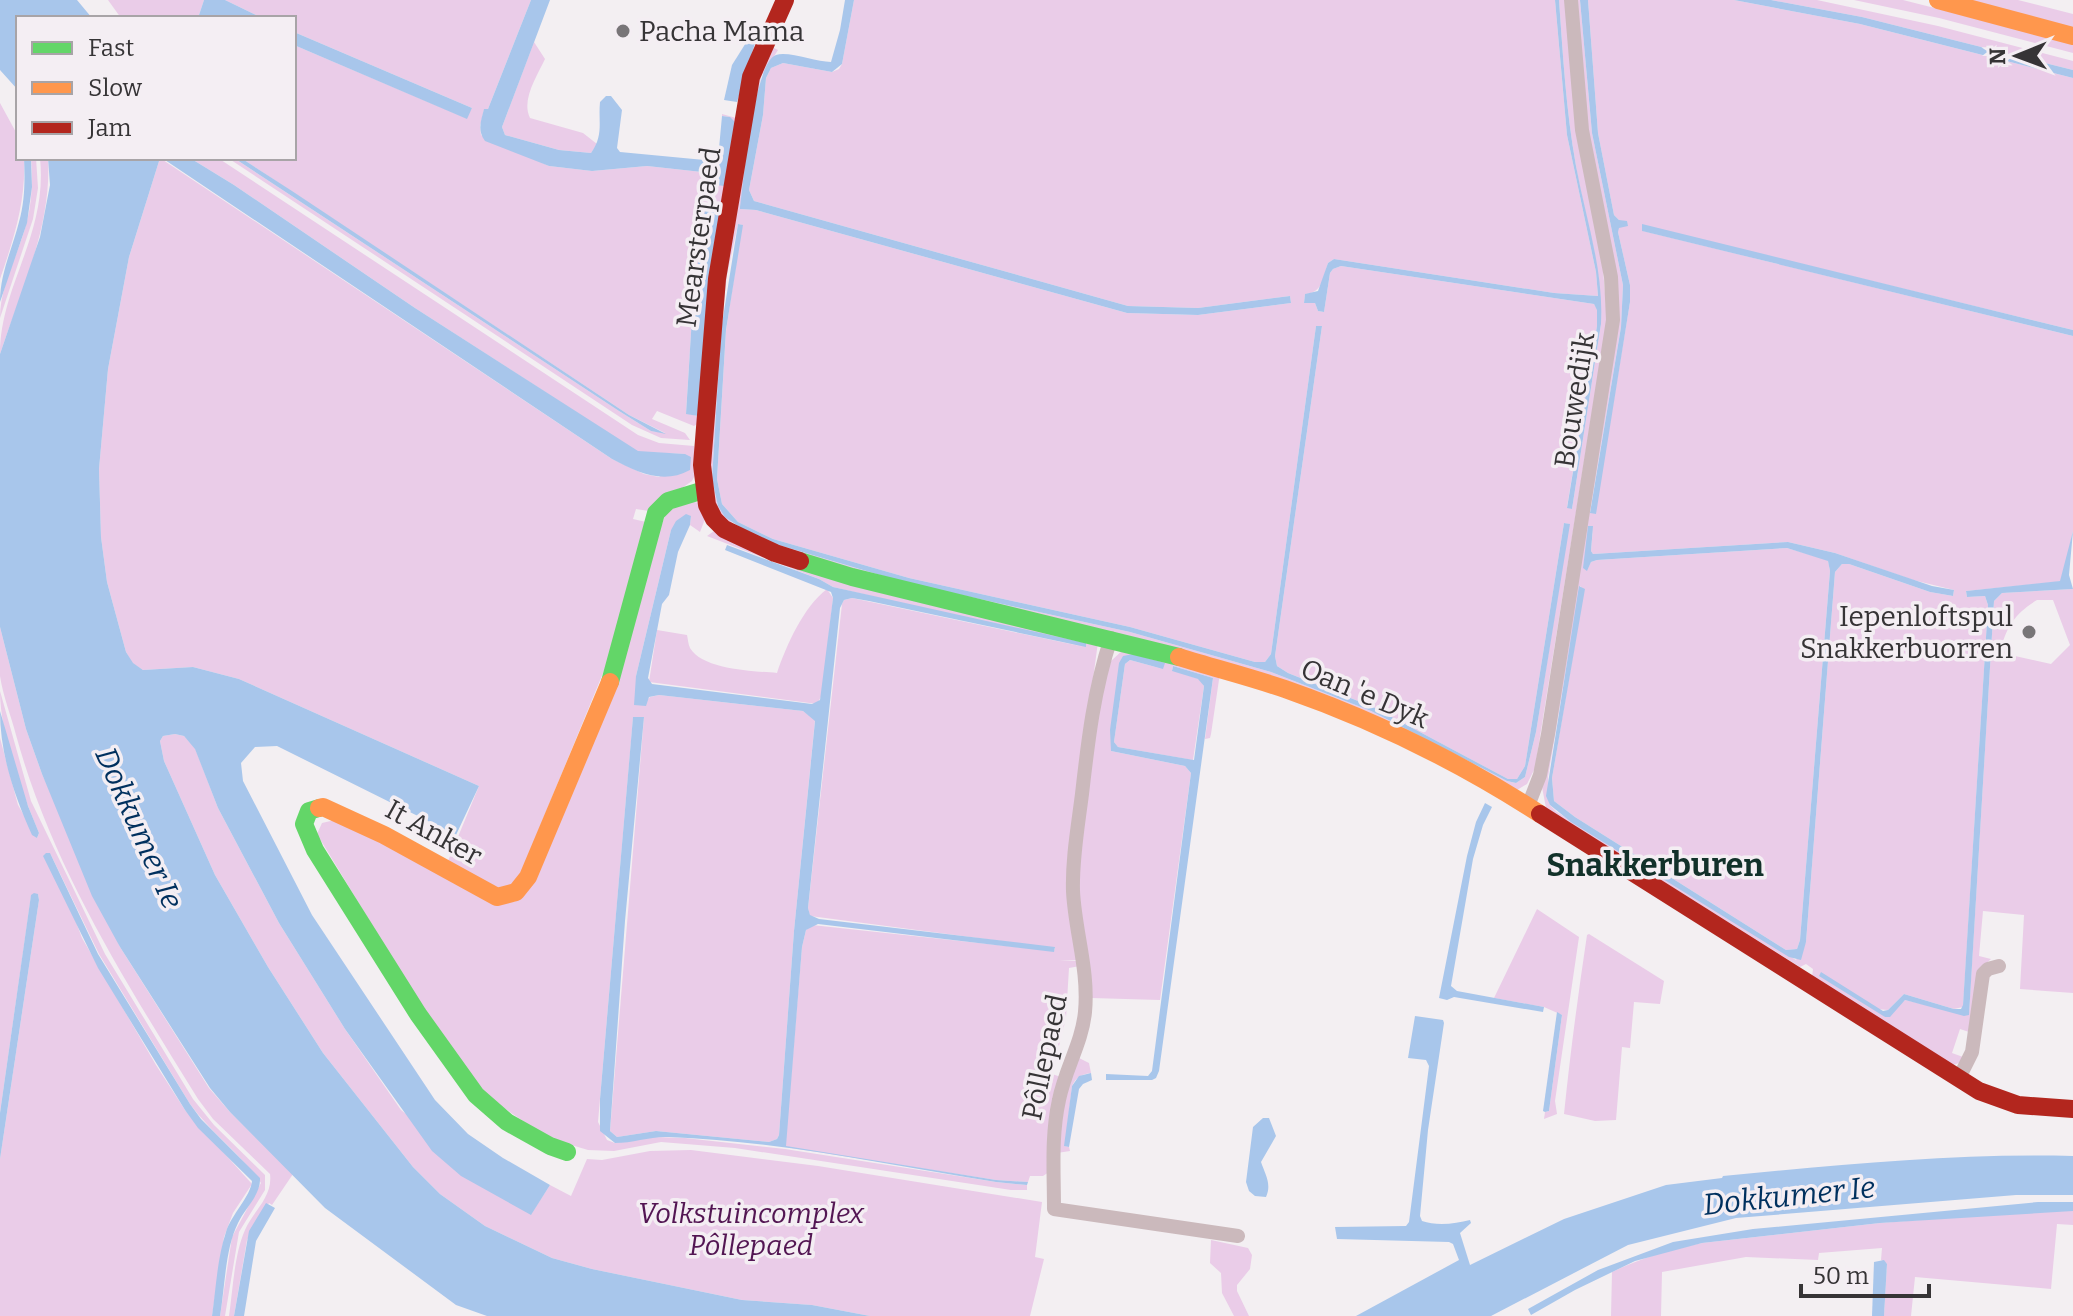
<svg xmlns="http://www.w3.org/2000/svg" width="2073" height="1316" viewBox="0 0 2073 1316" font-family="Bitter,serif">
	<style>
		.green { fill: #eacce8; fill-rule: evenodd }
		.water { fill: #a8c6eb }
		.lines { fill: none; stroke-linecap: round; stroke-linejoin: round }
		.street { stroke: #cbb9bc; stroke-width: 14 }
		.fast { stroke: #63d668; stroke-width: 18 }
		.slow { stroke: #ff974d; stroke-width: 18 }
		.jam { stroke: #b3261e; stroke-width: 18 }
		.poi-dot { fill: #787578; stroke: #f4eef3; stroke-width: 3 }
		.labels { text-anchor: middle; stroke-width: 7; stroke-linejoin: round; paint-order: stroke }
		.poi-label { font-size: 28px; fill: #363436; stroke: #f4eef3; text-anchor: start }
		.street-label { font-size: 28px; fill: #363436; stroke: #f4eef3 }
		.park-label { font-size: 28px; font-style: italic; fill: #531653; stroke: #f4eef3 }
		.water-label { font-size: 30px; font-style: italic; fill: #00305e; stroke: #f4eef3 }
		.quarter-label { font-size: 32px; font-weight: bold; fill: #12312a; stroke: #f4eef3 }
	</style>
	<rect width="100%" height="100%" fill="#f3eff2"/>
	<g class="green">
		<polygon points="108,0 204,0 198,18 121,18"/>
		<path d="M225,0H531L488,109L484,110L480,126L481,135L549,166L592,171L647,166L702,172L724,186L730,117L722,116V114L736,118L700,422L694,426L657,411L652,419L685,433L690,440L661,438L632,425L228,158H234L619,411L651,431L665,433L629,415L241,158H294V45L466,118L472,108L294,32V18H262ZM705,209L697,416L686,413L693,301Z"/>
		<path d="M854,0H1555L1567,135L1596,272L1598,296L1554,293L1334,259L1328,263C1323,277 1323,293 1305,294L1304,303H1315L1318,311L1324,312L1330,273L1333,269L1341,266L1594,304L1597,309V326L1567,507L1572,509L1601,324C1603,269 1585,220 1576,166C1566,111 1563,56 1559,0H1565L1577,133L1603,269L1607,319L1535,768L1527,784L1517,790L1504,787L1434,749L1350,708L1263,675L1147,642L853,573L752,540L728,526L719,517L710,499L706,466L718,309L753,92L770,46L778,50L761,77L740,209L756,210L1127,313L1198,315L1291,303L1290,296L1198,308L1128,306L754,201L749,190L763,115L766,78L771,68L783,63L832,72L839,69L842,64ZM738,224L742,225L726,331L717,479L722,504L738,522L773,539L909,578L1130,627L1255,662H1265L1271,654L1316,326H1322L1275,656L1277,666L1288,673L1373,707L1508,779H1517L1525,766L1564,523L1569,524L1536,732L1525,777L1516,783L1507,781L1371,711L1271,672L1130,632L907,583L772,543L735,526L718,506L712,479L721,330L727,275Z"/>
		<path d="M1576,0H1580L1592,133L1623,285L1621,327L1590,512L1595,513L1630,302V285L1618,232L1619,220L1614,215L1598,133L1588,0H1734L1860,24L2073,78V330L1642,225L1643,231L2073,336V531L2063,576L2061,581L2056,582L1966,591L1967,597L1985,596L1988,605L1963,1007L1954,1009L1904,994L1888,1010L1877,1009L1885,1017L1905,1000L1969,1015V1013L1994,601L2002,593L2073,589V993L2020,989L2024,915L1983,911L1979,956L1991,959L1980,969L1972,1033L1960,1029L1952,1053L1963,1057L1959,1063L1953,1065L1812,977L1813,969L1806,964L1800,967L1546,808L1542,787L1619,317L1588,129ZM1593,527L1591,551L1593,554L1788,542L1835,553L1913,580L1954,590L1953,596L1930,592L1849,564H1842L1835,572L1806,942L1796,960L1557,812L1550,805L1548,777L1580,586L1584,590L1552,778L1554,801L1575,817L1786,950L1797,949L1800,940L1830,571L1828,560L1787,548L1597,560L1591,562L1587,570ZM2037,600H2053L2070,645L2051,664L2015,656L2001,649C2007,625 2016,613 2037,600Z"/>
		<polygon points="1771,0 1817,0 1938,26 2073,61 2073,70 1862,17"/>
		<polygon points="1854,0 1903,0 2073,43 2073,53 1939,18"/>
		<polygon points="1970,0 2018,0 2073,14 2073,29"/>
		<path d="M534,42L545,59C537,76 521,100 530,118L583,133L597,144L591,153L559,150L505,135L502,127Z"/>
		<path d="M0,103L18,136V158H24C26,202 14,238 0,279Z"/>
		<path d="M31,158H36L38,188L33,219L0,318C0,284 19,254 27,221C32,201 33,179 31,158Z"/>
		<path d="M40,158H48C52,226 21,291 0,354C0,285 48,235 40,158Z"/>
		<polygon points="160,158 612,459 644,474 659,477 685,454 638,452 415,308 234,185 190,158 218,158 638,435 659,443 694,446 697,471 692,481 649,511 636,509 633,519 646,522 617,639 516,885 499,891 448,861 479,786 239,679 193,667 143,670 132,663 126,652 107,582 101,537 99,469 108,369 129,257"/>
		<polygon points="690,501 699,503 705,519 700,532 690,525 691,516 671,530 636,676 646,701 650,697 659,695 803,711 815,720 794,931 779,1135 777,1139 769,1142 656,1131 617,1137 610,1131 644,717 633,718 598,1122 607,1140 615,1143 654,1137 685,1138 785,1149 996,1182 1027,1185 1027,1190 1011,1190 735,1148 661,1142 614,1151 588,1150 548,1138 482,1093 424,1011 317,834 322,823 335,820 515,902 667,511"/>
		<polygon points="714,531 1098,642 1072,835 1079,960 1059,961 1079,961 1080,966 1069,968 1066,1018 1052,1074 1061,1077 1049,1172 1043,1176 1030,1176 1028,1182 996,1180 785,1147 802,947 806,930 812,925 1054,951 1055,948 810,916 808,908 842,604 844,600 852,598 1085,647 833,587 819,579 707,536"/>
		<path d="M827,589L833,598L822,695L817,704L649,682L657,630L687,635C688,639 688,644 690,648C703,670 754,671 777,673C786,646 804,606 827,589Z"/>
		<path d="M0,627L26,729L42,774L120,947L209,1088L230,1112L293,1174L272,1205L269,1203L247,1240L234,1316H229C233,1289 234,1255 245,1230C253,1211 273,1197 270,1174L213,1119L198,1099C127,984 52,867 16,735C11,716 3,696 0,676C0,660 0,643 0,627Z"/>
		<polygon points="1124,649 1220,673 1211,734 1210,738 1205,739 1213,678 1173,666 1172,670 1199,679 1204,686 1193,760 1118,747 1114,742 1125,664 1130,660 1163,669 1123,656 1111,751 1185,766 1191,773 1160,1000 1091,998 1077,885 1098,702 1111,661"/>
		<path d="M0,691L31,801L105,954L193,1099L214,1125L265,1175V1190L239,1232L225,1316H220L232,1237L261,1183C240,1153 211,1133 190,1104L99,954L50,853L82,938L156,1065L185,1110L252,1184L233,1213L224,1237L212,1316H0V1159L39,900L38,894L31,896L0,1113V738L18,805L37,838L39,833C22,792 0,735 0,691Z"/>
		<polygon points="175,734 184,736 195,748 218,808 279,923 345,1029 401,1110 531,1214 550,1185 571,1196 587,1159 602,1160 650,1151 691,1150 818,1166 1042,1202 1035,1257 1044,1259 1030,1316 870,1316 812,1305 742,1300 592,1269 552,1258 485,1226 440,1194 413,1167 323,1053 268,967 215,875 164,761 160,741 163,736"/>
		<polygon points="1537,909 1579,937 1555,1101 1557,1114 1544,1119 1545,1112 1549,1111 1562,1015 1544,1007 1494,998"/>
		<path d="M1589,934L1664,981L1660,1004L1634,1002L1630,1048L1622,1047L1616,1120L1595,1121L1564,1114C1570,1055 1578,995 1587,935Z"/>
		<path d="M1079,1058L1089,1063L1091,1073C1082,1074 1076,1077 1072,1086L1065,1146L1069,1147L1070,1151L1057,1153L1063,1097Z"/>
		<path d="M2053,1210L2073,1211V1225L2057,1224L2051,1289L1915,1277L1911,1316H1884L1887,1264L1881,1260L1882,1248L1819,1253L1818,1260L1746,1257L1662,1272L1661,1316H1611L1612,1272C1641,1258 1671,1249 1702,1243L1880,1223Z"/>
		<polygon points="1211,1240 1248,1248 1252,1255 1250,1269 1237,1285 1237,1291 1249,1316 1234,1316 1222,1293 1221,1273 1210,1263"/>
	</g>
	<g class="water">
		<polygon points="0,0 77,0 92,18 18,18 18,90 0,70"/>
		<polygon points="204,0 225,0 262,18 229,18 218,15 215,18 198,18"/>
		<path d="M531,0H550L502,127L505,135L559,150L591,153C604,135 598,122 600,102L606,96H611L622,110L617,148L620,152L715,161L718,159L722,116L730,117L736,123L724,186L710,184L709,176L702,172L647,166L592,171L549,166L485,141C477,130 481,121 484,109H488Z"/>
		<path d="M845,0H854L842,64L832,72L783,63L771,68L766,78L763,115L749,190L754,201L1128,306L1198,308L1290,296L1291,303L1198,315L1127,313L756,210L740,209C743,185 754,62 776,55C789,51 816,62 831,62L840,30Z"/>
		<path d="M1555,0H1559C1563,56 1566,111 1576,166C1586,220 1604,270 1601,324L1572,509L1567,508L1597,326V310L1594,304L1341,266L1333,269L1330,273L1324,312L1318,311L1315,303H1304L1305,294L1318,291L1328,263L1334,259L1554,293L1598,296L1596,272L1567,135Z"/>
		<polygon points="1580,0 1588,0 1598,133 1614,215 1619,220 1627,221 1628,226 1619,228 1618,232 1630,285 1630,302 1596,514 1590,513 1621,327 1623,285 1592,133"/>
		<polygon points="1734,0 1771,0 1862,17 2073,70 2073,78 1860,24"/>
		<polygon points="294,32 472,108 467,119 294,45"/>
		<polygon points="749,38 756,40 737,102 724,100 732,65"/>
		<path d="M24,158H31L32,187L27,223L0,302C0,273 12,250 19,222C25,201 25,179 24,158Z"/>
		<polygon points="48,158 160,158 129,257 108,369 99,469 101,537 107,582 126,652 133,663 143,670 193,667 239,679 479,786 456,835 277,746 255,747 241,763 243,781 312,915 435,1100 468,1134 503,1158 550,1185 531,1215 461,1176 432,1151 345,1029 279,923 218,808 195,749 184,736 175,734 163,736 160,741 164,761 215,875 268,967 323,1053 413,1167 440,1194 485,1226 552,1258 592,1269 742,1300 812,1305 870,1316 487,1316 456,1305 325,1208 230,1112 210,1088 120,947 92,896 42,774 26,729 0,627 0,354 40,237 50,185"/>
		<path d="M162,158H190L234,185L415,308L638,451L685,454L691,457L690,470C663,485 637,472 612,459Z"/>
		<polygon points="234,158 241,158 292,191 629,415 666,434 651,431 619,411"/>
		<polygon points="705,209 721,210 698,416 686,414 693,301"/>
		<polygon points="738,224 743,225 726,330 717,479 722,504 738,522 773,539 909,578 1130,627 1255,662 1265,662 1271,654 1316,326 1322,326 1275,656 1277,666 1288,673 1373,707 1508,779 1517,779 1525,766 1564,523 1570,524 1536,732 1525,777 1516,783 1507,781 1371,711 1271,672 1130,632 907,583 772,543 747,532 725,517 718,506 712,479 721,330"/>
		<polygon points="1642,224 2073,330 2073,336 1642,231"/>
		<path d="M686,514L691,516L690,525L678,552L669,595L662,604L648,678L652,684L812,704L820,700L833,598L831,592L725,550L727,545L819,579L833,587L1086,643V647L869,601L852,598L844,600L840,608L808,908L810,915L819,919L1055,947L1054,952L818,924L806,930L802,947L786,1146L996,1180L1028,1182L1027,1185L996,1182C888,1165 778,1141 669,1137C651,1136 633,1143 615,1143L600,1131V1099L633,717H644L625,921L610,1131L617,1137L656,1131L769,1142L777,1139L779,1135L794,931L815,721L803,711L659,695L649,697L646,706L634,705L636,676L671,530L676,521Z"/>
		<polygon points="1588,526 1593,526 1591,551 1593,554 1788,542 1835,553 1932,586 1954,590 1953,596 1930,592 1849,564 1842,564 1835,572 1806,942 1801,960 1789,957 1571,822 1550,805 1546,796 1579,586 1585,589 1552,778 1554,801 1575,817 1786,950 1797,949 1800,940 1830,571 1828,561 1787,548 1597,560 1591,562 1587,571 1583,568"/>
		<polygon points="2073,531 2069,575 2073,589 2002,593 1994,601 1969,1015 1964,1016 1905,1000 1890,1017 1885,1017 1819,976 1821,972 1883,1011 1888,1010 1904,994 1954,1009 1961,1009 1963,1005 1988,605 1985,596 1967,597 1966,591 2060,581"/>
		<polygon points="1133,654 1165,663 1163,669 1130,660 1125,664 1114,742 1118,747 1194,760 1204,686 1198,679 1172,671 1173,666 1213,678 1159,1071 1156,1078 1152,1080 1106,1080 1106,1074 1148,1076 1152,1071 1191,773 1185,766 1111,751 1110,730 1119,663 1123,656"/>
		<path d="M0,711L28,806L39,833L37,838L32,835C14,795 0,754 0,711Z"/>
		<polygon points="1485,803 1492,807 1483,825 1473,859 1451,986 1457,991 1544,1007 1543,1012 1454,997 1447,1000 1439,998 1467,856 1476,822"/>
		<path d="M46,853H50L98,954L190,1104L201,1119L260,1178C261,1195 245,1208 238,1223C225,1249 225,1287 220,1316H212C216,1289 217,1259 226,1232C231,1215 251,1196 252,1181L198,1128L185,1110L98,968L43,856Z"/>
		<polygon points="34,893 38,894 39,900 0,1159 0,1113 31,895"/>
		<polygon points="1557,1012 1562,1015 1549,1111 1545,1112 1543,1111"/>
		<path d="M1415,1016L1443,1020L1444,1023L1428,1130L1420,1216L1422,1221C1436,1226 1455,1224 1470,1220L1471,1223L1460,1233L1470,1265L1564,1219L1666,1185L1722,1178L1723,1176C1839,1165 1956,1153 2073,1156V1195H2016L1736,1218L1628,1245L1491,1316H1356L1459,1260L1453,1244L1449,1242L1337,1239L1335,1227L1406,1226L1409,1222L1429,1066L1426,1060L1408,1058Z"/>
		<polygon points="1091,1073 1092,1080 1083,1084 1079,1089 1069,1147 1064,1146 1072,1086 1079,1076"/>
		<path d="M1263,1118H1269L1276,1136L1261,1162C1265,1174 1272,1184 1266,1197L1255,1196L1249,1191L1246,1182L1253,1127Z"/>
		<polygon points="2038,1202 2073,1202 2073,1211 1880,1223 1702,1243 1635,1261 1575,1290 1531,1315 1528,1309 1598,1270 1673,1242 1753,1229"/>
		<polygon points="266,1203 275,1208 256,1241 244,1316 234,1316 249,1231"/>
		<polygon points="1884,1260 1887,1264 1884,1316 1872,1316 1874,1262"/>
	</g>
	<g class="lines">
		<g class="street">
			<path d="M1111,638C1094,689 1088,741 1082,794C1078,826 1072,859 1073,891C1075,932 1089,970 1085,1012C1082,1043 1065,1069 1059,1100C1051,1136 1054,1172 1054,1209L1238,1236"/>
			<polyline points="1528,806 1540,775 1548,734 1613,320 1611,277 1582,130 1571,0"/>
			<polyline points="1959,1078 1972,1052 1983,974 1988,969 1999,966"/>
		</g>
		<g class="fast">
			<polyline points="800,561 852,577 1179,657"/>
			<polyline points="610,682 656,513 668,501 704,490"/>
			<polyline points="319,808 309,811 304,824 315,850 418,1014 476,1095 507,1122 550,1146 567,1152"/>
		</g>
		<g class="slow">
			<polyline points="1938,0 2073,36"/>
			<path d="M1179,657C1214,668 1250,677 1285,689C1374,720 1461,763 1540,814"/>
			<polyline points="319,808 323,807 384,835 497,897 516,892 528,877 610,682"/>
		</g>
		<g class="jam">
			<polyline points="785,0 751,77 717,279 702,465 707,505 714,519 724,529 775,553 800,561"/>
			<polyline points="1540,814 1979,1091 2018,1105 2073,1109"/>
		</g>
	</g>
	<g class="poi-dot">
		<circle cx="623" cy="31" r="8"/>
		<circle cx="2029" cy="632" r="8"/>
	</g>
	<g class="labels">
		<g class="poi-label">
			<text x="639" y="41">Pacha Mama</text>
			<text x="2013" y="626" text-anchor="end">Iepenloftspul<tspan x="2013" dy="32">Snakkerbuorren</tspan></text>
		</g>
		<g class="street-label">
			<text transform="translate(698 237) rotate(-82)" y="10">Mearsterpaed</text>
			<text transform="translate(1574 400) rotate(-81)" y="10">Bouwedijk</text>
			<text transform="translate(1365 693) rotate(23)" y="10">Oan 'e Dyk</text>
			<text transform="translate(434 832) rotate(29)" y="10">It Anker</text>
			<text transform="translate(1044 1057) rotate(-78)" y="10">Pôllepaed</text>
		</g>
		<g class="park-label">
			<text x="751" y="1223">Volkstuincomplex<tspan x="751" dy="32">Pôllepaed</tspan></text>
		</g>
		<g class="water-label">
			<text transform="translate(139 828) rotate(66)" y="10">Dokkumer Ie</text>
			<text transform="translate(1789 1196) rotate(-6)" y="10">Dokkumer Ie</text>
		</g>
		<g class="quarter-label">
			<text x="1655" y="876">Snakkerburen</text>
		</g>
	</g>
	<rect x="16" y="16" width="280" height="144" fill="#f4eef3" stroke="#a8a4a7" stroke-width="2"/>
	<rect x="32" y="42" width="40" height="12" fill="#63d668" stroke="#a8a4a7" stroke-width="2"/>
	<text x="88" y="56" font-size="24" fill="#363436">Fast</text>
	<rect x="32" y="82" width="40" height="12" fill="#ff974d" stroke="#a8a4a7" stroke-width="2"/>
	<text x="88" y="96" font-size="24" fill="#363436">Slow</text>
	<rect x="32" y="122" width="40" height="12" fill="#b3261e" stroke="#a8a4a7" stroke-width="2"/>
	<text x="88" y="136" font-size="24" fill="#363436">Jam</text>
	<g transform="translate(2017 56) rotate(269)" stroke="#f4eef3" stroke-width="6" paint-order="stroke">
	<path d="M0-6L14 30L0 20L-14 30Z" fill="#363436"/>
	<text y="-12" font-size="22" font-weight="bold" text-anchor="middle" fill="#363436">N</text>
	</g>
	<path d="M1801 1284v12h128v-12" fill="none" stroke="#363436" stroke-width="4"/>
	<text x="1813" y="1284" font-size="24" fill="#363436" stroke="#f4eef3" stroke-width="6" paint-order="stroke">50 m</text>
</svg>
